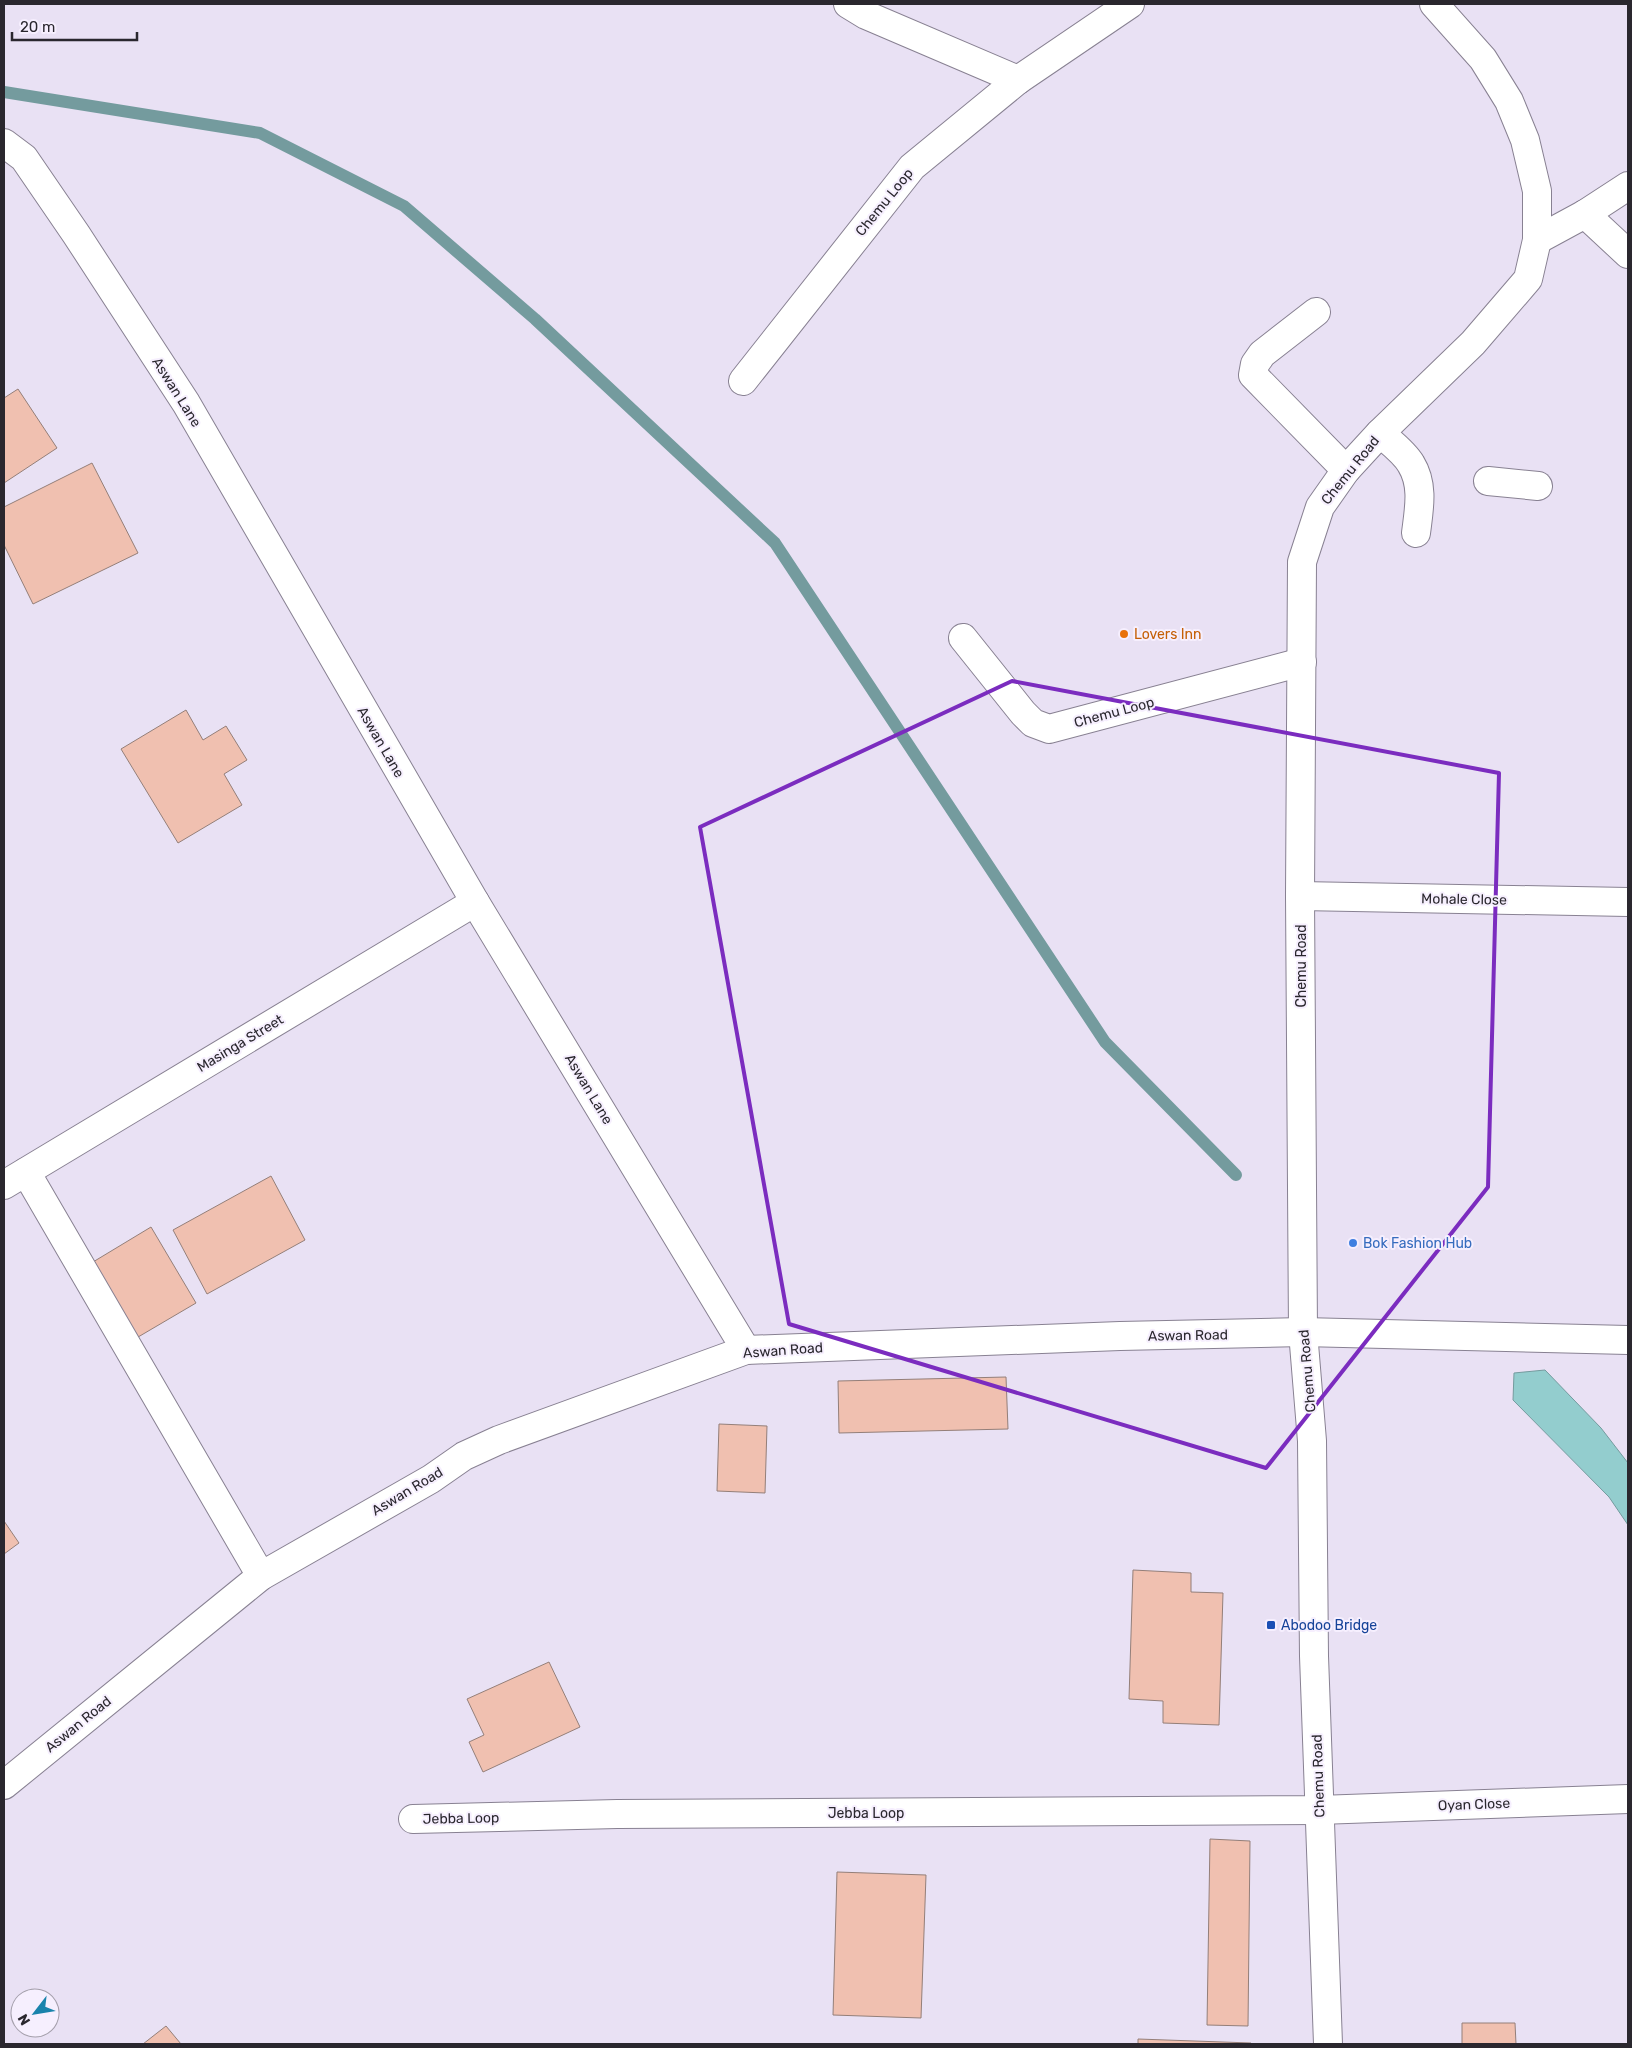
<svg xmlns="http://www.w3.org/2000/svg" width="1632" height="2048" viewBox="0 0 1632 2048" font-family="Rubik,sans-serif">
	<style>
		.water { fill: #93cdce; stroke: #749b9e }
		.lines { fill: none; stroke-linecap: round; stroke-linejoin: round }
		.stream { stroke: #749b9e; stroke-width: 12 }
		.building { fill: #f0c0b0; stroke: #947f79 }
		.minor-casing { stroke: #888192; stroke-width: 30 }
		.minor { stroke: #fff; stroke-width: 28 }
		.marked { fill: none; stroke: #7b2cbf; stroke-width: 4; stroke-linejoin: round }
		.food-dot { fill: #e8710a; stroke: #f6effe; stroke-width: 2 }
		.shop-dot { fill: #3f7fe0; stroke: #f6effe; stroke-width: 2 }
		.transit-dot { fill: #1a4fb4; stroke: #f6effe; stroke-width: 2 }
		.labels { text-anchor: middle; stroke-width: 4; stroke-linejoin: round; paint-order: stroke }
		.street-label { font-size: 14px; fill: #2a272e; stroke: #f6effe }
		.food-label { font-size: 14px; fill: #c56008; stroke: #f6effe; text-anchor: start }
		.shop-label { font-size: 14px; fill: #366cbe; stroke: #f6effe; text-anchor: start }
		.transit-label { font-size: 14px; fill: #164399; stroke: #f6effe; text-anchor: start }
	</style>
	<rect width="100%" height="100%" fill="#e9e1f4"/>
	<polygon class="water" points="1545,1370 1601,1428 1628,1463 1628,1525 1609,1497 1513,1400 1514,1373"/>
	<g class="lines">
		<polyline class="stream" points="4,92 260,133 404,206 535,319 775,543 1105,1042 1236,1175"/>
	</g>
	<g class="building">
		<polygon points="18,389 57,448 4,483 4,398"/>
		<polygon points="92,463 138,553 33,604 4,545 4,507"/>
		<polygon points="186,710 203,740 226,726 247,760 224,774 242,805 178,843 121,749"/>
		<polygon points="271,1176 305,1240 207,1294 173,1230"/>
		<polygon points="151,1227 196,1303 133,1340 88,1265"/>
		<polygon points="1006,1377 1008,1429 839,1433 838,1381"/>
		<polygon points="719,1424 767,1426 765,1493 717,1491"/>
		<polygon points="4,1521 19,1543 4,1554"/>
		<polygon points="1133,1570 1191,1573 1191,1592 1223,1593 1219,1725 1163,1723 1163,1701 1129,1699"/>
		<polygon points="549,1662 580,1727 483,1772 469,1742 484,1735 467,1699"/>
		<polygon points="1210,1839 1250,1841 1248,2026 1207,2025"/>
		<polygon points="837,1872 926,1875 921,2018 833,2015"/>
		<polygon points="1462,2023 1515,2023 1516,2044 1462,2044"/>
		<polygon points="166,2026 181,2044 143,2044"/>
		<polygon points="1138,2039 1251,2043 1251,2044 1138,2044"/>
	</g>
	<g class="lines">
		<defs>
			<g id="minor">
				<polyline points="848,4 866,15 1018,80"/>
				<polyline points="4,143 24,158 76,234 186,403 475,902 746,1350"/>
				<polyline points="1585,214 1628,254"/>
				<polyline points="1537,240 1585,214 1628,186"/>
				<polyline points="1316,312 1262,354 1255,364 1253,375 1346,470"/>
				<polyline points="743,381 912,167 1018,80 1130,4"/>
				<path d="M1380,433C1390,442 1404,452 1411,464C1424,485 1419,509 1416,533"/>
				<polyline points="1488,481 1538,486"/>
				<polyline points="963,638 1023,713 1033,723 1049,729 1302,662"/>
				<polyline points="1300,896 1628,902"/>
				<polyline points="26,1172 261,1576"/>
				<polyline points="4,1185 475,902"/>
				<polyline points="4,1785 261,1576 431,1479 464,1456 499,1440 746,1350 1120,1336 1303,1332 1628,1340"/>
				<polyline points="413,1819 617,1814 1319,1810 1628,1799"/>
				<polyline points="1328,2044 1314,1656 1312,1441 1303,1332 1300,896 1302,562 1320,507 1346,470 1380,433 1473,343 1528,279 1537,240 1537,191 1525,140 1509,101 1483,59 1434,4"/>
			</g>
		</defs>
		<use href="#minor" class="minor-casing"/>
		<use href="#minor" class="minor"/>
	</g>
	<path class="marked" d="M1012,681L1499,773L1488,1187L1266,1468L789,1324L700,827Z"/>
	<circle class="food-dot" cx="1124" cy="634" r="5"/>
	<circle class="shop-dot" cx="1353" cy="1243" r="5"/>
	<rect class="transit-dot" x="1266" y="1620" width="10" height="10" rx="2.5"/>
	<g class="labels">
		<g class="street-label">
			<text transform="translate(884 202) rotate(-51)" y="5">Chemu Loop</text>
			<text transform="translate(177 392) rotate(58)" y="5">Aswan Lane</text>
			<text transform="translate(1350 470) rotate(-51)" y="5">Chemu Road</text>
			<text transform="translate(1114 712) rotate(-15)" y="5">Chemu Loop</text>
			<text transform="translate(381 742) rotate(60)" y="5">Aswan Lane</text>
			<text transform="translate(1464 899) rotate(1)" y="5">Mohale Close</text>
			<text transform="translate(1301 966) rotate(-90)" y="5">Chemu Road</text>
			<text transform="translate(240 1043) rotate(-31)" y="5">Masinga Street</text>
			<text transform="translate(589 1089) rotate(59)" y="5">Aswan Lane</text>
			<text transform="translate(1188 1335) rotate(-1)" y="5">Aswan Road</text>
			<text transform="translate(783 1350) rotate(-4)" y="5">Aswan Road</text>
			<text transform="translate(1307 1371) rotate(-95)" y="5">Chemu Road</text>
			<text transform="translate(407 1491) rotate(-31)" y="5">Aswan Road</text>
			<text transform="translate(78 1724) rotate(-39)" y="5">Aswan Road</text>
			<text transform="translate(1318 1776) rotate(-92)" y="5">Chemu Road</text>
			<text transform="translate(1474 1804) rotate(-2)" y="5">Oyan Close</text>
			<text x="866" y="1818">Jebba Loop</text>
			<text transform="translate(461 1818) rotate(-1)" y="5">Jebba Loop</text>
		</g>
		<g class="food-label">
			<text x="1134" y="639">Lovers Inn</text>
		</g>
		<g class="shop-label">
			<text x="1363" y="1248">Bok Fashion Hub</text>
		</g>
		<g class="transit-label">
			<text x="1281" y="1630">Abodoo Bridge</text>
		</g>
	</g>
	<rect width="1632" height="2048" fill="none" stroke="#2a272e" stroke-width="10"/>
	<g transform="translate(35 2013) rotate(239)"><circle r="24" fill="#f6effe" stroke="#a49fab"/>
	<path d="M0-4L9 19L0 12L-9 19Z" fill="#1983ac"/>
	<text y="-8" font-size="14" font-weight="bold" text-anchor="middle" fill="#2a272e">N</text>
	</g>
	<path d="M12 32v8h125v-8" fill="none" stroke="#2a272e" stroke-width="2.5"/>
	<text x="20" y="32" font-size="15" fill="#2a272e" stroke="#f6effe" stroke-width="4" paint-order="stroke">20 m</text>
</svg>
